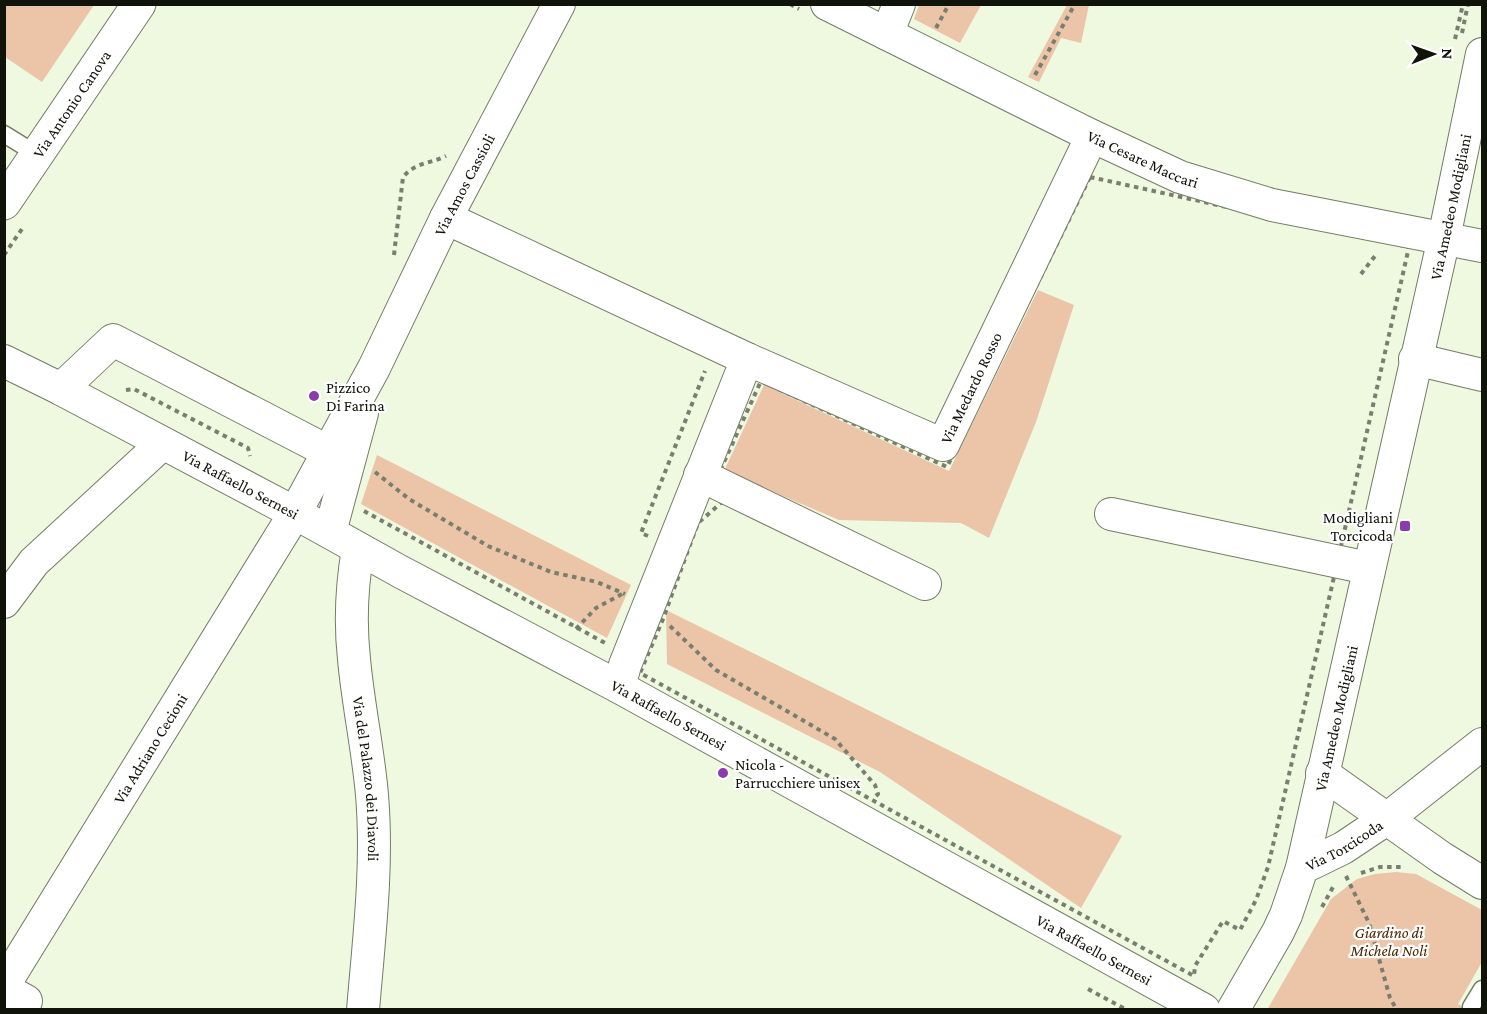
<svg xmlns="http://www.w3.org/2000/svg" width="1487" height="1014" viewBox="0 0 1487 1014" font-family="'Crimson Pro',serif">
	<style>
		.green { fill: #ecc5a9 }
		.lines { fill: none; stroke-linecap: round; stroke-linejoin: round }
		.service-casing { stroke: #737d66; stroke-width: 19 }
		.minor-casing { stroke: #737d66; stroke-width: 34 }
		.tertiary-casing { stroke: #737d66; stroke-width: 35 }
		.path { stroke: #787f6e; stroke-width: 4; stroke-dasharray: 4.5 4.5; stroke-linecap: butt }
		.service { stroke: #fff; stroke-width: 16 }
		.minor { stroke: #fff; stroke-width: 32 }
		.tertiary { stroke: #fff; stroke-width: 33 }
		.poi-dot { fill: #8a3cad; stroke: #fff; stroke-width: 2 }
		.labels { text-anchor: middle; stroke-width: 4.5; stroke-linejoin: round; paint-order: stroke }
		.street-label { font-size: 16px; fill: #0f130a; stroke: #fff }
		.poi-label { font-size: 16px; fill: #0f130a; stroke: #fff; text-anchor: start }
		.park-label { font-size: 16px; font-style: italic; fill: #4a2401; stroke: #fff }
	</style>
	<rect width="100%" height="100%" fill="#eef9df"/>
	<g class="green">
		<polygon points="4,5 5,4 94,5 42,82 5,57"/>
		<polygon points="919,5 919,4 981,5 960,43 914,19"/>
		<polygon points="1067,5 1089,5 1081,43 1061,38 1039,82 1028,77"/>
		<polygon points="1038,290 1074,305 1036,422 989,538 961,523 839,520 724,471 764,385 949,471"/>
		<polygon points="377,455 631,585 607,638 361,504"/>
		<polygon points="666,610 1122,836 1081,908 880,772 667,664"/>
		<polygon points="1396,872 1416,874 1482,910 1482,962 1458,1004 1468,1009 1267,1010 1331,899 1357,879 1375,874"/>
	</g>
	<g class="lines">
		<defs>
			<g id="service">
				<polyline points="4,134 38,155"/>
				<polyline points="1471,1007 1482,989"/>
			</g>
			<g id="minor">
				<path id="s1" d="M827,4L1092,136L1180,177L1272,205L1482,246"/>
				<polyline points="887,34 899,4"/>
				<polyline points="446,218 747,359"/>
				<polyline points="1415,359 1482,375"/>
				<path id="s2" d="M4,361L61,389L295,513L401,572L619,687L1204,1010"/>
				<polyline points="61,389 113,340 327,451"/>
				<polyline points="700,475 925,584"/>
				<polyline points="1111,514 1368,568"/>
				<polyline points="330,532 362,413"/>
				<path id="s3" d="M358,549C352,584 350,623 354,659C358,704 368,749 372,795C378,866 369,938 363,1010"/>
				<polyline points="4,602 34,562 162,444"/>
				<path id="s4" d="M619,687L625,665L747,359L943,445L1092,136"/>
				<polyline points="1322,773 1442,858 1482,883"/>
				<path id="s5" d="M1302,868L1343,848L1388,818L1482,744"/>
				<path id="s6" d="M4,985L295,513L374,368L446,218L559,4"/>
				<polyline points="4,989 26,1001 23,1010"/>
				<path id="s7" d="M1233,1010L1278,932L1286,915L1302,868L1444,238L1482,54"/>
			</g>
			<g id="tertiary">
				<path id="s8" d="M4,203L139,4"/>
			</g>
		</defs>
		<use href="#service" class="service-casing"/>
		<use href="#minor" class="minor-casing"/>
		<use href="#tertiary" class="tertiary-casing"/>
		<g class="path">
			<polyline points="790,4 799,9"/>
			<polyline points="936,28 949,4"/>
			<polyline points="1462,33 1468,4"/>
			<polyline points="1455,39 1463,4"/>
			<polyline points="1035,75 1075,4"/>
			<polygon points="1090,177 1409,247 1268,867 1256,900 1240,930 1223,921 1195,966 1194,976 640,673 663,619 698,523 721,503 731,478 719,473 761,381 947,467"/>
			<polyline points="4,255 24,226"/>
			<path d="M394,255L403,177C416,162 429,164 446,156"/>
			<polyline points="1361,274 1375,256"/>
			<polyline points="126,390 134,389 248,448 250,456"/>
			<polyline points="375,472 409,499 488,546 551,572 597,582 625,594"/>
			<polyline points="364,511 605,643"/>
			<polyline points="648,536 641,533 705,371"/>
			<polyline points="670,626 716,670 835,739 875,785 878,794 876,796"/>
			<polyline points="576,629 596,608 622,594"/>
			<polyline points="1361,873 1380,867 1404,867"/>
			<polyline points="1346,876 1369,923 1390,998 1397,1010"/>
			<polyline points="1322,907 1333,887"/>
			<polyline points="1088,989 1127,1010"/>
		</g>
		<use href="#service" class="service"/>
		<use href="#minor" class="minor"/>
		<use href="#tertiary" class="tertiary"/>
	</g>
	<g class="poi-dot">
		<circle cx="314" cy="396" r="6"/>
		<rect x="1399" y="520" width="12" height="12" rx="3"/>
		<circle cx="723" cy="773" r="6"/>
	</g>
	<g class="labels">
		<g class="street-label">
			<text dy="6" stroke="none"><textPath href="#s8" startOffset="120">Via Antonio Canova</textPath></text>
			<text dy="6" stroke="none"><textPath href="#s1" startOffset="352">Via Cesare Maccari</textPath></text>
			<text dy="6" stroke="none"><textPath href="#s6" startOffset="924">Via Amos Cassioli</textPath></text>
			<text dy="6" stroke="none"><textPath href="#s7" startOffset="836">Via Amedeo Modigliani</textPath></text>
			<text dy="6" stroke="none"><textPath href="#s4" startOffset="630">Via Medardo Rosso</textPath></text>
			<text dy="6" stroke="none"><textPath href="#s2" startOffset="267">Via Raffaello Sernesi</textPath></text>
			<text dy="6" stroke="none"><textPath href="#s2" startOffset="753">Via Raffaello Sernesi</textPath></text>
			<text dy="6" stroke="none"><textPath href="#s7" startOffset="312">Via Amedeo Modigliani</textPath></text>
			<text dy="6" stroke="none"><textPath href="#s6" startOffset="278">Via Adriano Cecioni</textPath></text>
			<text dy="6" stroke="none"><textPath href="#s3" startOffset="231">Via del Palazzo dei Diavoli</textPath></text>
			<text dy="6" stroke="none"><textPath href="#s5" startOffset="48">Via Torcicoda</textPath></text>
			<text dy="6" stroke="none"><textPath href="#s2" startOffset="1239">Via Raffaello Sernesi</textPath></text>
		</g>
		<g class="poi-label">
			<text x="326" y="393">Pizzico<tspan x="326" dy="18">Di Farina</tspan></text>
			<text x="1393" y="523" text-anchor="end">Modigliani<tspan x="1393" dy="18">Torcicoda</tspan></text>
			<text x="735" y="770">Nicola -<tspan x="735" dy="18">Parrucchiere unisex</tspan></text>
		</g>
		<g class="park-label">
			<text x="1389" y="938">Giardino di<tspan x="1389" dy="18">Michela Noli</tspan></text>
		</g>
	</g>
	<rect width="1487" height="1014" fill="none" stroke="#0f130a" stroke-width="12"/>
	<g transform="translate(1433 54) rotate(89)" stroke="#ffffff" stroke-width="4.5" paint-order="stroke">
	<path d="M0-4.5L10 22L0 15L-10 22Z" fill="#0f130a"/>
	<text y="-9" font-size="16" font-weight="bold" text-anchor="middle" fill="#0f130a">N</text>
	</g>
</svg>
